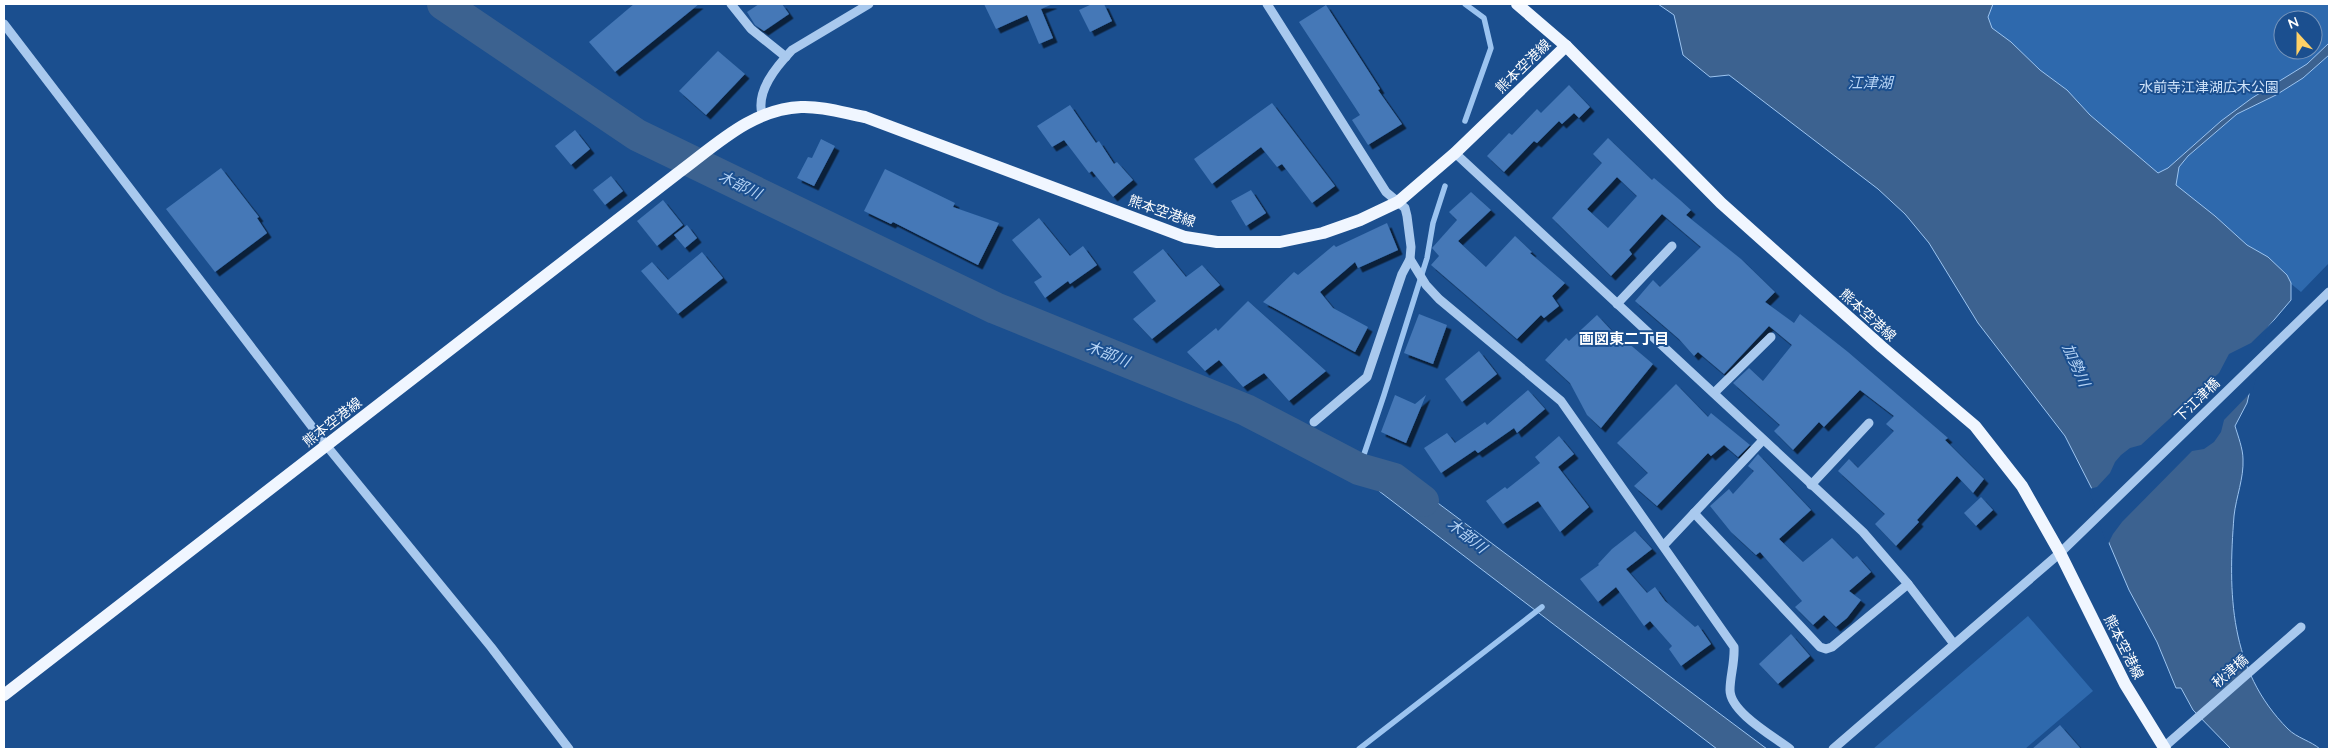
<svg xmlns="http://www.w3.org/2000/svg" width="2333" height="753" viewBox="0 0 2333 753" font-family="Quicksand,'Noto Sans JP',sans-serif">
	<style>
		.green { fill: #2e69ad; fill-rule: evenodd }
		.water { fill: #3c6290; stroke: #9cc4f0 }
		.pier { fill: #1b4f8f }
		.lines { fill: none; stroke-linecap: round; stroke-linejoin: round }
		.stream { stroke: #9cc4f0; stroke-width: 5.5 }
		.river { stroke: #3c6290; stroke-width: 32 }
		.building { fill: #4478b7; fill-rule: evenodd; filter: url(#shadow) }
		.minor { stroke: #a9c9ee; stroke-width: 9 }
		.major { stroke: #f0f6ff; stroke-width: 12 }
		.labels { text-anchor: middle; stroke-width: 4; stroke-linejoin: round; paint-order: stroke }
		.street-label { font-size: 14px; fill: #fff; stroke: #1b4f8f }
		.park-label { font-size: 14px; fill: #cfe3fa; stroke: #1b4f8f }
		.water-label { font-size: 15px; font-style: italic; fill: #b5d3f5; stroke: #1b4f8f }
		.neighbourhood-label { font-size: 15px; font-weight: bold; fill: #fff; stroke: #1b4f8f }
	</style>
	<defs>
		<filter id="shadow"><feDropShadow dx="4.5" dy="4.5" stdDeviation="0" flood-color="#0009"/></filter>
	</defs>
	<rect width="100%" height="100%" fill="#1b4f8f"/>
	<g class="green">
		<path d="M1986,4H2329V263L2301,292L2039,80L1986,27ZM2283,20H2313V50H2283Z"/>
		<polygon points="2028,616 2093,691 2025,749 1873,749"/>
	</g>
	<g class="water">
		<path d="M1658,4H1993L1988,17L1992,28L2011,42L2040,70L2067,90L2090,115L2158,173L2168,168L2221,121L2252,98L2307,64L2329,43V55L2303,78L2276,95L2237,114L2188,156L2179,167L2176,185L2215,216L2247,245L2268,257L2287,275L2291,283V300L2263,333L2247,403L2235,426C2238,436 2243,449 2243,459C2244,478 2236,497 2234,516C2228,593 2229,670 2288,729C2297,738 2311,741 2320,749H2231L2193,710L2181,688H2176L2157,642L2129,590L2109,543L2092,489L2065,436L1978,323L1929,243L1905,214L1878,189L1729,75L1710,77L1683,55L1674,15Z"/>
		<polygon points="1391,468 1767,749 1717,749 1379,491"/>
	</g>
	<polygon class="pier" points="2286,309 2266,334 2253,390 2224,420 2221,432 2214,442 2204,449 2192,451 2122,522 2113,534 2107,546 2089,489 2097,487 2110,473 2115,462 2121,455 2130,448 2141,445 2219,373 2229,354 2251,343"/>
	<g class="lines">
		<g class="stream">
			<polyline points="1465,121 1491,48 1484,18 1465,4"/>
			<polyline points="1359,469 1384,395 1427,258 1433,223 1445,186"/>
			<polyline points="1359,749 1542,607"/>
		</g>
		<polyline class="river" points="443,4 637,135 995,308 1246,410 1359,469 1394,479 1423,501"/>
	</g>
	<g class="building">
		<polygon points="634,4 699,4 615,72 589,42"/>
		<polygon points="759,4 782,4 789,14 764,31 755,25 747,12"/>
		<polygon points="984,4 1053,4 1041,9 1053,38 1039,44 1027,15 996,29"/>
		<polygon points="1092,4 1104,4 1112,21 1090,32 1079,10"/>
		<polygon points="1326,5 1380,89 1378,90 1402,124 1368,145 1352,120 1360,115 1299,22"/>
		<polygon points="718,51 745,74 706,115 679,91"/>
		<polygon points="1569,85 1590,107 1579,118 1574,113 1562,124 1559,121 1537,143 1534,141 1504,172 1487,156 1509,133 1512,135 1537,109 1541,113"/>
		<polygon points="1272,103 1335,186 1312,203 1282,164 1277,167 1261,147 1212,184 1194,159"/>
		<polygon points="1070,105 1096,143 1099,141 1114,164 1117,162 1133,180 1113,197 1092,171 1089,173 1064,140 1052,147 1037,126"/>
		<polygon points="575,130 590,149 571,165 555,146"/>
		<path d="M1608,138L1652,180L1654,178L1680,200L1691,210L1686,215L1741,259L1775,292L1765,302L1794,323L1800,314L1848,352L1948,438L1945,440L1984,479L1973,493L1957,476L1917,520L1919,522L1896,546L1875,524L1885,514L1838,471L1849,459L1858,468L1894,431L1886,424L1894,416L1860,390L1824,427L1819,422L1793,450L1774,431L1780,425L1733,383L1749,368L1763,381L1792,345L1769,326L1724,374L1698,352L1694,356L1679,339L1635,301L1653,280L1660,287L1701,247L1662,214L1629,250L1632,254L1611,276L1552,218L1602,163L1593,154ZM1617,177L1637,196L1608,228L1587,209Z"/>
		<polygon points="821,139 835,146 814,186 797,178 808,157 812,158"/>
		<polygon points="221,168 259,217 257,218 267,233 215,272 166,209"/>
		<polygon points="885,169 955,203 953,207 999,223 978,265 893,222 891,224 864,211"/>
		<polygon points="611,176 623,191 605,205 593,190"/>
		<polygon points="1251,190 1266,213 1246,226 1231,201"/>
		<polygon points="1471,192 1491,210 1458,241 1486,267 1515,236 1532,252 1530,253 1565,283 1552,296 1559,306 1544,318 1541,315 1517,339 1431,265 1439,256 1432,248 1457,220 1449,212"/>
		<polygon points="663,200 683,225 657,246 637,221"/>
		<polygon points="1039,218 1070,256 1083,246 1097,265 1070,284 1068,281 1045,298 1034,282 1042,277 1012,240"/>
		<polygon points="1387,223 1398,250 1358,268 1355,262 1320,292 1333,308 1368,327 1355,352 1263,302 1294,272 1298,275 1334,245 1336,247"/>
		<polygon points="687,225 697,238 685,248 674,235"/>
		<polygon points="1163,249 1186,277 1202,265 1220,285 1152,339 1133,319 1156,301 1133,272"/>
		<polygon points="702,252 723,278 678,314 641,271 652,262 668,280"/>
		<polygon points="1248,301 1326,371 1289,401 1264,373 1243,387 1219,360 1205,371 1187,352 1216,328 1218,331"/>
		<polygon points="1419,314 1447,325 1433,364 1404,353"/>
		<polygon points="1597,315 1625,345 1627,342 1653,364 1601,428 1587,415 1570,383 1545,360 1566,338 1569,341"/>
		<polygon points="1479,351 1497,374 1462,402 1445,379"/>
		<polygon points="1676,384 1708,417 1711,413 1750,445 1738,457 1724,445 1711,456 1708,453 1657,506 1634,486 1648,473 1617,443"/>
		<polygon points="1528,390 1545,409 1517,433 1514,428 1478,453 1475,450 1441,473 1424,448 1447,433 1455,443 1485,422 1487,425"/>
		<polygon points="1395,395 1415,404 1426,395 1406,443 1381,432"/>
		<polygon points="1559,436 1574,454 1558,467 1589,507 1560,532 1538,501 1503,524 1486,501 1505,487 1507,489 1540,463 1535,457"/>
		<polygon points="1758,454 1811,510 1779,539 1803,562 1832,538 1853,559 1857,556 1871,572 1849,591 1861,600 1847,618 1836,627 1824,615 1813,625 1795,607 1802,601 1760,552 1756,555 1731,532 1710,506 1729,489 1733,494 1754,471 1748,466"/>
		<polygon points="1981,497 1993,510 1976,526 1964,513"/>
		<polygon points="1635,531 1652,549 1626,569 1647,593 1655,587 1665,601 1695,627 1698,625 1711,644 1681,666 1669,649 1672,646 1650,621 1644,626 1616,587 1598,602 1580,579 1599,565 1598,564 1612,549"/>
		<polygon points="1791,634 1810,656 1778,684 1759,664"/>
		<polygon points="2060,725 2081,749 2032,749"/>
	</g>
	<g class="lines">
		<g class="minor">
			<polyline points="731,4 751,29 786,57"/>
			<polyline points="1267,4 1386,192 1405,208 1407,216 1411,247 1410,259 1402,274 1367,377 1314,422"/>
			<polyline points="4,24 326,445 491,647 569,749"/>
			<path d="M762,114C756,91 776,67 792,50L869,4"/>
			<polyline points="1455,153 1863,532 1908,584 1954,644"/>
			<path d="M1410,259L1426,285L1439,299L1561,401L1734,647C1735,662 1730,676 1730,690C1730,712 1773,736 1790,749"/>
			<polyline points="1617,304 1672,246"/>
			<polyline points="1714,393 1771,337"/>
			<polyline points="1811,485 1869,423"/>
			<polyline points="1694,513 1820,647 1826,649 1832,647 1908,584"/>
			<polyline points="1664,545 1763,440"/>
			<polyline points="2164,747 2301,627"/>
			<polyline points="1833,749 2060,553 2329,292"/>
		</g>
		<g class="major">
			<polyline points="1517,4 1566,46 1721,203 1882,347 1975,426 2022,486 2060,553 2125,684 2165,749"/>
			<path d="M4,695L678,173C716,145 752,109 801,107C823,106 844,113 865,117L1185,237L1217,242H1280L1323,233L1360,220L1398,202L1455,153L1566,46"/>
		</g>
	</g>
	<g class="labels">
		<g class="street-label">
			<text transform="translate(1523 66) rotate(-44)" y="5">熊本空港線</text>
			<text transform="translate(1162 211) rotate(19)" y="5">熊本空港線</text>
			<text transform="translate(1868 315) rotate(42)" y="5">熊本空港線</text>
			<text transform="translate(2197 400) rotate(-44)" y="5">下江津橋</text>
			<text transform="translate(332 422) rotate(-38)" y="5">熊本空港線</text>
			<text transform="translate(2124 647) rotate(63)" y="5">熊本空港線</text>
			<text transform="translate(2230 671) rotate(-41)" y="5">秋津橋</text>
		</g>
		<g class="park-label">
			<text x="2209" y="92">水前寺江津湖広木公園</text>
		</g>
		<g class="water-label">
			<text x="1870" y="88">江津湖</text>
			<text transform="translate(740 185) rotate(26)" y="5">木部川</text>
			<text transform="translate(1108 354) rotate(22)" y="5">木部川</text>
			<text transform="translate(2076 365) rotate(66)" y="5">加勢川</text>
			<text transform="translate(1467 536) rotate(38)" y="5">木部川</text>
		</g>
		<g class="neighbourhood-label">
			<text x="1624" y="344">画図東二丁目</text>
		</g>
	</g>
	<rect width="2333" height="753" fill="none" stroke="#ffffff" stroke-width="10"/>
	<g transform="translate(2298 35) rotate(339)"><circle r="24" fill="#1b4f8f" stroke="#7695bc"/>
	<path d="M0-4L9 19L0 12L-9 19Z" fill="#ffd166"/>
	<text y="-8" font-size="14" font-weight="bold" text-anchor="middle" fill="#ffffff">N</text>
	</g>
</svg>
